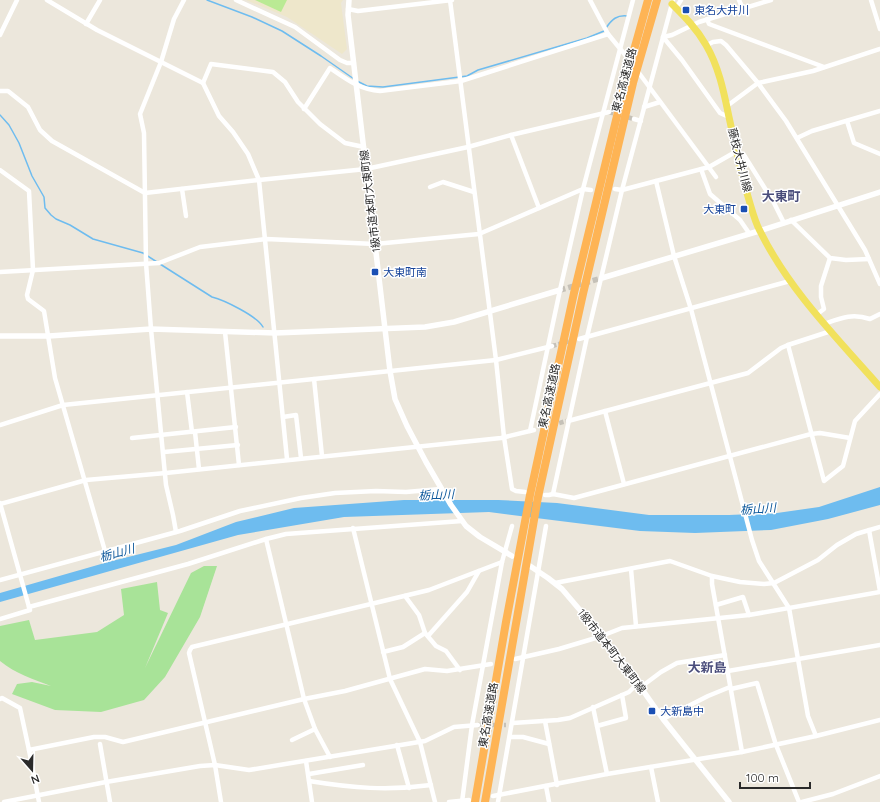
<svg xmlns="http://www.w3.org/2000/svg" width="880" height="802" viewBox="0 0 880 802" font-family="Quicksand,'Noto Sans JP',sans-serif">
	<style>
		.education { fill: #eee7cb }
		.green { fill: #a8e398 }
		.pitch { fill: #baea94 }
		.water { fill: #6ebcef }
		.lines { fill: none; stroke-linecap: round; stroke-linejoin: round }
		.stream { stroke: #6ebcef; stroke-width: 1.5 }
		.minor-tunnel { stroke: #c5c1b8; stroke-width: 4.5; stroke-dasharray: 4.5 2; stroke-linecap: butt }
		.tertiary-tunnel { stroke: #c5c1b8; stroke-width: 5.5; stroke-dasharray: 5.5 3; stroke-linecap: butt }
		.minor { stroke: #fff; stroke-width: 4.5 }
		.tertiary { stroke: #fff; stroke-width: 5.5 }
		.primary { stroke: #f1e15c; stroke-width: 7 }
		.motorway { stroke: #feb455; stroke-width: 8 }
		.transit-dot { fill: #1a4fb4; stroke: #fff; stroke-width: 1.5 }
		.labels { text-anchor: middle; stroke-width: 3; stroke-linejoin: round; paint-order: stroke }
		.transit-label { font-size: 11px; fill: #164399; stroke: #fff; text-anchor: start }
		.street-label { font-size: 11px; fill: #2a2a2a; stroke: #fff }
		.water-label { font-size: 12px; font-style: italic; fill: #0d589b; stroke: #fff }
		.quarter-label { font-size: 13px; font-weight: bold; fill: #4a4d7b; stroke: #fff }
	</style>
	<rect width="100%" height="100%" fill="#ece7dc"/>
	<polygon class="education" points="246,0 343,0 341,3 347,49 342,54 287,17"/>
	<path class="green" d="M204,566H217L200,617L165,677L144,700L101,712L55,710L12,694L17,684L32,682L51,686C33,679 16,674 0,661V626L29,620L35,640L97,632L124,615L121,589L157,582L160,610L168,613L145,668L191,573Z"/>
	<polygon class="pitch" points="255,0 287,0 281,12"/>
	<polygon class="water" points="880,487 880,505 828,519 771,530 695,533 640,531 489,512 344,517 238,535 0,602 0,593 108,562 176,545 236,522 294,508 404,500 498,500 557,503 649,515 729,515 777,513 819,507"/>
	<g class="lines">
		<g class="stream">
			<polyline points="207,0 252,17 282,31 321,56 354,79"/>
			<path d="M606,28C612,19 617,15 627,16"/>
			<polyline points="357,81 367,86 383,87 467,76 478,70 587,38 604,31"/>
			<polyline points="0,115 9,125 19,143 32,176 44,197 45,208 51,215 56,219 70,225 93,239 143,253 157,262"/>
			<path d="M160,264L212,297C224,300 257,316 263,327"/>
		</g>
		<g class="minor-tunnel">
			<polyline points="609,112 634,119"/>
			<polyline points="552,346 574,340"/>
			<polyline points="553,425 566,421"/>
			<polyline points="478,725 506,725"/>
		</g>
		<polyline class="tertiary-tunnel" points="560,290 602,278"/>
		<g class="minor">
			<polyline points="47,0 97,30 203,83 219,116 233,132 248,154 259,180 287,459"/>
			<polyline points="236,0 295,27 340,60 347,63 354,63"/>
			<polyline points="450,0 496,360 504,437 512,489 516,491 525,492"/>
			<polyline points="590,0 608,34 631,62"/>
			<polyline points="739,0 743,9"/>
			<polyline points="871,0 880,29"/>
			<polyline points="676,8 681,0"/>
			<polyline points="348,9 358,11 452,0"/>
			<polyline points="707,19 709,24 824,67"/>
			<polyline points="86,24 100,0"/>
			<polyline points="0,35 17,0"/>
			<polyline points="707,45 713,42 721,41 726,45 758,83 786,121 865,250 880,284"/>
			<polyline points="636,69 716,177"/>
			<polyline points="203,83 211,64 273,72 285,82 298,102 320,124 345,143 364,147"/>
			<polyline points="0,91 8,91 28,107 40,130 52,141 145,193 259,180 366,169 468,147 511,135 609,112"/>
			<polyline points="727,106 758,83 813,71 880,49"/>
			<polyline points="644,107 660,102"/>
			<path d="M304,109L330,68C346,79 360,90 380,91L461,81L608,34"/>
			<polyline points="729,117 720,113 682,60 663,37 672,35 699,22 771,0"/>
			<polyline points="634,119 641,121"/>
			<polyline points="847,121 854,143 880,154"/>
			<polyline points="511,135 539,208"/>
			<polyline points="797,138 812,131 880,111"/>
			<polyline points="701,169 710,194 740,220 749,233"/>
			<polyline points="0,170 29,191 33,270 27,295 28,299 44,311 55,378 105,551"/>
			<polyline points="656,181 674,256 691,309 752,540 759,561 789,608 808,716 816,736"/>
			<polyline points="430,187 443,182 474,192"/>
			<polyline points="182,189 186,216"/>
			<polyline points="615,189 622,190 709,167 737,151 744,155 774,203 784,223"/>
			<polyline points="791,220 830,258 846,260 869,259"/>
			<polyline points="0,272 159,263 200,247 266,239 375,244 479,234 583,189 591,190"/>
			<polyline points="816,315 824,309 821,297 821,286 830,258"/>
			<path d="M824,324C841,318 852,313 870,319L880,314"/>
			<polyline points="225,332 239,465"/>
			<polyline points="579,339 790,281"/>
			<polyline points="788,345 824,481 843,466 855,421 880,394"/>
			<polyline points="314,379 322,456"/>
			<polyline points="187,392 192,432"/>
			<polyline points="605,411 624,484"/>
			<polyline points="283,417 296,415 301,458"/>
			<polyline points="568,421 748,373 781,348 788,345 831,331"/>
			<polyline points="0,425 63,405 496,360 552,346"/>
			<polyline points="530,431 560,290 583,189 633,0"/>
			<polyline points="195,432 199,469"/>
			<polyline points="132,438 236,427"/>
			<polyline points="164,452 238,445"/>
			<polyline points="553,494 587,337 622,190 673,0"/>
			<polyline points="545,495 549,495 553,494 574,498 811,434 820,433 850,438"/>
			<polyline points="0,503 29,607"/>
			<polyline points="0,504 86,480 166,473 501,438 534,430"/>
			<polyline points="353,528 390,679 420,742 435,802"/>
			<polyline points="869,530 880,591"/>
			<polyline points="176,532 173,515 166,485 151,329 146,263 144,133 140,114 161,62 174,19 184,0"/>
			<polyline points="266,539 304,699 315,729 330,757"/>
			<polyline points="631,569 636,626"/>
			<polyline points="712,576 712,584 742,752"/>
			<polyline points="0,580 180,531 240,511 301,498 335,493 376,491 406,492 441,489"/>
			<polyline points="555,583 670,561 712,576 740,582 764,584 774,583 818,560 837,545 856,534 880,527"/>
			<polyline points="405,596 419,615 425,633 436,646 446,651 460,670"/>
			<polyline points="716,605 743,597 749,615"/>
			<polyline points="0,619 30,610 29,607 188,564 266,539 286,534 462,521"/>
			<polyline points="428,636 467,592 479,571"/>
			<polyline points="383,652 403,647 425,633"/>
			<polyline points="515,659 559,649 599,637 622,628 749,615 880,592"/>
			<polyline points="728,671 880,645"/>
			<polyline points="641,687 661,672 677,663 725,655"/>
			<polyline points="731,689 757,683 776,745 799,802"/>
			<polyline points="0,699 2,698 20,708 29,750 94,737 105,737 123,742 304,699 345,691 425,669 447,671 491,664"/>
			<polyline points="593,707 607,774"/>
			<polyline points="663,719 708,696 730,687"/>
			<polyline points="545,721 557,785"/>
			<polyline points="513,723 558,720 570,718 629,692 638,683"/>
			<polyline points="597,726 626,718 622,695"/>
			<polyline points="510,737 523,737 549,744"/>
			<polyline points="292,740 315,729"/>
			<polyline points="100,744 110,802"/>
			<polyline points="397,745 409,788"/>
			<polyline points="29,750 39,802"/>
			<polyline points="306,761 312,802"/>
			<polyline points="651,767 658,802"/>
			<polyline points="309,774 363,765"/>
			<path d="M309,781C353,788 387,791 431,785"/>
			<polyline points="546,786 549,802"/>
			<polyline points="493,796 607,774 742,752 816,736 880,720"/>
			<polyline points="4,802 106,782 200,766 215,765 249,770 425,741 454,727 478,725"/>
			<polyline points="221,802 215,765 189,653 190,650 192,647 429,590 502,562"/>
			<polyline points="449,802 469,800"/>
			<polyline points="462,802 472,725 502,562 512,526"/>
			<polyline points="498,802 546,526"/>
			<polyline points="802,802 833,794 880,776"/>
		</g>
		<g class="tertiary">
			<polyline points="349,0 348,15 385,329 390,371 395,399 407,426 426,462 451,505 466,526 480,537 512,556"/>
			<polyline points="602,278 759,231 880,192"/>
			<polyline points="0,336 49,336 151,329 275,333 425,327 454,322 560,290"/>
			<polyline points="530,566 548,578 562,589 602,636 625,665 663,719 729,802"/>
		</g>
		<path class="primary" d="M672,4C685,17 697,29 706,45C719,67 724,93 729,117C735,145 741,173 749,200C752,210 755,222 760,231C789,290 837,338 880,387"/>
		<g class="motorway">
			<polyline points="475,802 506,622 530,495 574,293 627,75 648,0"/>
			<polyline points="485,802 538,497 583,294 633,83 657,0"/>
		</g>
	</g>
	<g class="transit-dot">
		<rect x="682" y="6" width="8" height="8" rx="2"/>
		<rect x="740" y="205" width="8" height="8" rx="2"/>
		<rect x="371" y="268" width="8" height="8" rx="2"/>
		<rect x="648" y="707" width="8" height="8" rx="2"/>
	</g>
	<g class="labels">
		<g class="transit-label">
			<text x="694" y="14">東名大井川</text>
			<text x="736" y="213" text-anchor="end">大東町</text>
			<text x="383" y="276">大東町南</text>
			<text x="660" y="715">大新島中</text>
		</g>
		<g class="street-label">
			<text transform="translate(624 80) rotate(-75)" y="4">東名高速道路</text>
			<text transform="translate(740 160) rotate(76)" y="4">藤枝大井川線</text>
			<text transform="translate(370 201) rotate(-97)" y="4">1級市道本町大東町線</text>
			<text transform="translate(549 396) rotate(-78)" y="4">東名高速道路</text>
			<text transform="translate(612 651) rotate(52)" y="4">1級市道本町大東町線</text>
			<text transform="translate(488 715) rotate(-80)" y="4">東名高速道路</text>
		</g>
		<g class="water-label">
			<text transform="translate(436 495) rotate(-2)" y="4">栃山川</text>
			<text transform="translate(758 509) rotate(-4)" y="4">栃山川</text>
			<text transform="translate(117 553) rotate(-15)" y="4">栃山川</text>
		</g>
		<g class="quarter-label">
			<text x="781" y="201">大東町</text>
			<text x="707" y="672">大新島</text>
		</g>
	</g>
	<g transform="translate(32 770) rotate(160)" stroke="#ffffff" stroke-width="3" paint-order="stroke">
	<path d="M0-3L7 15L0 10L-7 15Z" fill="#2a2a2a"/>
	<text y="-6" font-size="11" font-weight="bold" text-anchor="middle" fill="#2a2a2a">N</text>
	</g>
	<path d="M740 782v6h70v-6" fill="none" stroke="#2a2a2a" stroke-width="2"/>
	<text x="746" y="782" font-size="12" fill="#2a2a2a" stroke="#ffffff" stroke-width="3" paint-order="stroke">100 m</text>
</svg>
